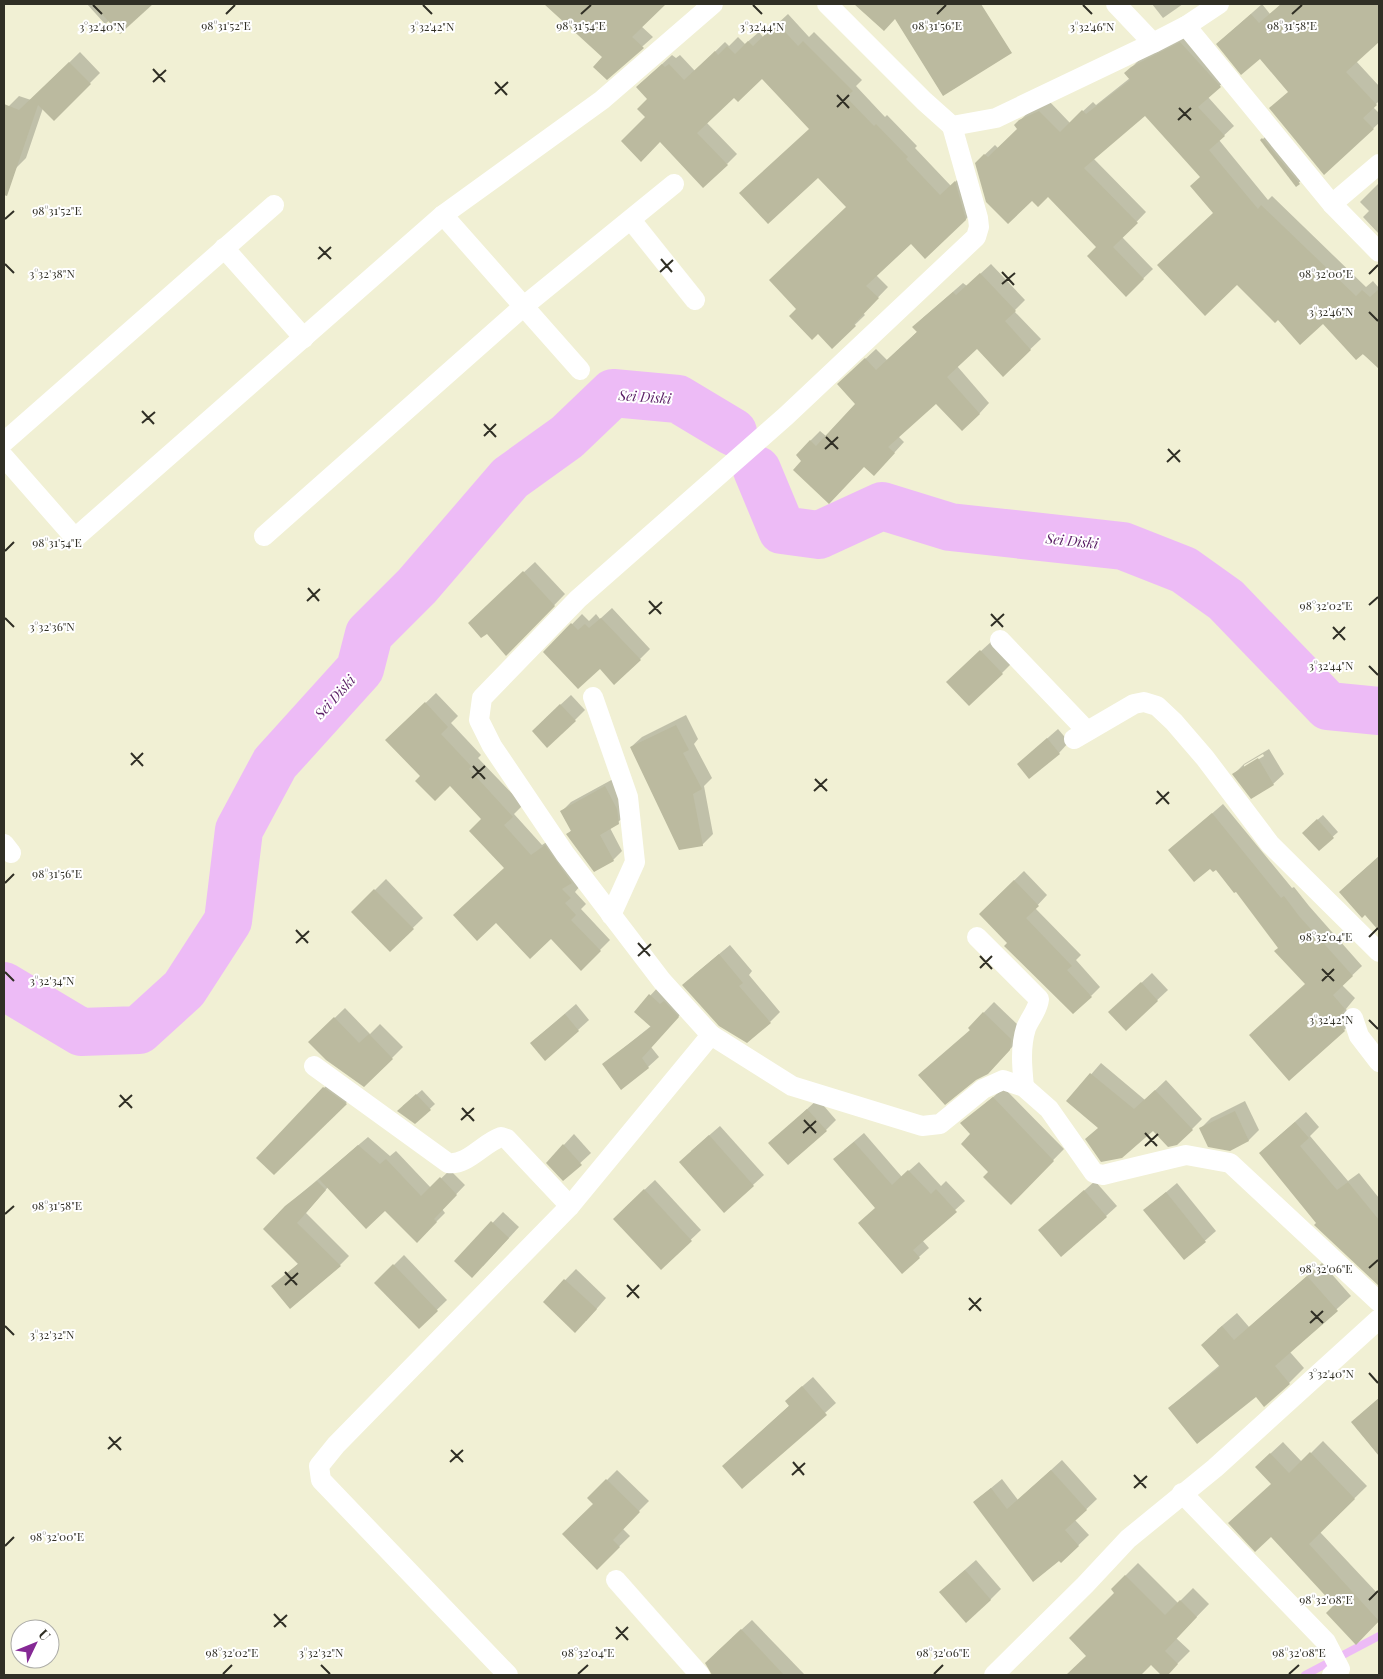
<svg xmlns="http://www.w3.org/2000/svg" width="1383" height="1679" viewBox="0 0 1383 1679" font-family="'Playfair Display',serif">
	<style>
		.shadow { fill: #0003; fill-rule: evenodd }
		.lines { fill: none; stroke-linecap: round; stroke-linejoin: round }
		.stream { stroke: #edbbf6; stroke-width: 8 }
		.river { stroke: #edbbf6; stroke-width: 48 }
		.building { fill: #bbba9f }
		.street { stroke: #fff; stroke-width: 20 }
		.ticks { fill: none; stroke: #302f25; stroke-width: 2 }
		.labels { text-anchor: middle; stroke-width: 4; stroke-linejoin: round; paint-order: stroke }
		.water-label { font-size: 14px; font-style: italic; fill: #591e64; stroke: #fff }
		.ticks-label { font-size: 12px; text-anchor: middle; fill: #302f25; stroke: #fff; stroke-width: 4; stroke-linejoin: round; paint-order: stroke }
	</style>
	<rect width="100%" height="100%" fill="#f1f0d4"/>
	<g class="shadow">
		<polygon points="87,4 151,4 120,32 110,20 105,24"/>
		<polygon points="550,4 664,4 641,26 653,37 607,78 604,57"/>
		<polygon points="856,4 946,4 1000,54 895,17 883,29"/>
		<polygon points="1152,4 1183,4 1163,18"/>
		<polygon points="1262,4 1270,14 1282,4 1379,4 1379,41 1356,61 1379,86 1379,101 1373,107 1379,113 1379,123 1324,173 1289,91 1260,58 1217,44"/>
		<polygon points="788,14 809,37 814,32 862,80 856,86 885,117 887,115 917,146 915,148 951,186 965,172 976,209 965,220 911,242 876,275 888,287 863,313 865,315 832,347 797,309 847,206 818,176 810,129 762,77 735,96 706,122 737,154 727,164 647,117 649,99 637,87 672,55 676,58 680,55 695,71 725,42 729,46 738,37 745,44 759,32 763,37"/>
		<polygon points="1191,33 1230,76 1208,97 1234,126 1219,140 1268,200 1272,196 1366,287 1373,281 1379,288 1379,367 1323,322 1214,213 1201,176 1145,114 1093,158 1146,212 1122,237 1153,269 1126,295 1098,246 1048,195 1032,199 976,163 995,145 998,148 1019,129 1015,125 1030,111 1049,101 1070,123 1093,102 1096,105 1130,78 1126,73 1142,57"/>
		<polygon points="80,52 100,73 54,119 43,108 26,158 16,168 4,164 4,120 9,106 19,96 31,100"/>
		<polygon points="1268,134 1304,178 1296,185 1262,140"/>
		<polygon points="1379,183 1379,234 1363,217 1369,211 1360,202"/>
		<polygon points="991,264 1025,300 1014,311 1041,339 1003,375 977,348 957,366 989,403 979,414 936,402 898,436 904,442 884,464 864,465 803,461 810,441 820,431 826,436 856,404 849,374 876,349 887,360 918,331 914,327 924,317 963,283 967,286"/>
		<polygon points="535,562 565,594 507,654 487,632 480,613"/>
		<polygon points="612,608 650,649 640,659 545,652 582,614 589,621 596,614 600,619"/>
		<polygon points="992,641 1012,663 1002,673 958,672"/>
		<polygon points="436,693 458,716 451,723 481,755 478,758 523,805 514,814 542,845 556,836 580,886 575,892 586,904 581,909 610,940 581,969 505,867 483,819 450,784 421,776 387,740"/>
		<polygon points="571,695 585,710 575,720 544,720"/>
		<polygon points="686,715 698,739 694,744 712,778 704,786 713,834 702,845 631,747 642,737"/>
		<polygon points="1058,729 1069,742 1059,753 1018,764"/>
		<path d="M1269,749L1284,774L1273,784L1251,797L1234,774L1244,764ZM1263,754L1264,756L1244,768V765Z"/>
		<polygon points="615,778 628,814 610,828 622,851 613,860 568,834 572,830 562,811 571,802"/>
		<polygon points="1223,804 1292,888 1294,887 1309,906 1362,966 1342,985 1355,998 1346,1009 1354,1020 1344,1030 1306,984 1236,890 1216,868 1170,850"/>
		<polygon points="1323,815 1338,832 1319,849 1308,828"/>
		<polygon points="1379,857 1379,929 1366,913 1351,881"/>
		<polygon points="1024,871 1047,895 1035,908 1081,955 1076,960 1100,987 1091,996 1009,943 980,914"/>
		<polygon points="386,879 423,918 390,950 353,912"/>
		<polygon points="730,945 752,971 749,975 780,1012 770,1022 694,975"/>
		<polygon points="1152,973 1168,990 1126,1029 1121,1002"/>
		<polygon points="661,984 688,1006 651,1047 659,1057 648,1067 604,1064 651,1026 635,1012"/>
		<polygon points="994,1002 1021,1028 1020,1039 987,1073 969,1028"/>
		<polygon points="576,1004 589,1020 578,1030 531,1043"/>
		<polygon points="345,1008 370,1034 380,1024 403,1047 364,1086 310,1042"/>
		<polygon points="1101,1063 1145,1100 1166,1080 1202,1119 1192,1129 1099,1127 1068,1101"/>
		<polygon points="334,1078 356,1093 274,1174 324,1088"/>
		<polygon points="1004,1088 1064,1149 1011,1203 989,1172 972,1134 962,1123"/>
		<polygon points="422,1090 435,1104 415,1123 403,1106"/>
		<polygon points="818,1099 836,1120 826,1130 781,1133"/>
		<polygon points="1245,1101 1259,1130 1249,1140 1229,1150 1201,1128 1211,1118"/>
		<polygon points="1306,1112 1319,1127 1310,1136 1348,1181 1359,1173 1379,1198 1379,1277 1375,1280 1318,1223 1271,1143"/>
		<polygon points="720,1126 764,1175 724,1211 691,1151"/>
		<polygon points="864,1133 902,1177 919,1162 941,1186 946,1181 965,1201 922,1240 929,1248 902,1272 876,1207 844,1150"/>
		<polygon points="574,1134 591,1153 563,1179 547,1163"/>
		<polygon points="368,1137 390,1156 396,1151 431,1188 450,1170 465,1185 442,1209 445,1213 417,1241 385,1209 328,1187 306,1213 349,1256 340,1265 273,1286 299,1263 264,1229 297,1197"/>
		<polygon points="655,1180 701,1230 661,1268 625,1208"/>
		<polygon points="1095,1181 1117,1206 1106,1216 1040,1230"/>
		<polygon points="1177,1183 1216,1231 1184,1259 1145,1210"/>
		<polygon points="503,1212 519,1227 483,1266 456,1261"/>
		<polygon points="404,1255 447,1300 419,1327 376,1283"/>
		<polygon points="1322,1263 1351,1296 1290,1352 1304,1368 1289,1383 1264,1405 1256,1396 1169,1408 1220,1365 1217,1330 1237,1313 1249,1327"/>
		<polygon points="576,1269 606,1298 586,1321 544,1302"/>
		<polygon points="813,1377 836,1403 743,1487 734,1456 790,1405 797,1391"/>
		<polygon points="1379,1398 1379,1455 1352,1422"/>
		<polygon points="1323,1441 1367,1486 1320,1532 1379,1595 1379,1621 1356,1643 1272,1483 1269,1455 1283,1442 1302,1462"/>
		<polygon points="1062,1460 1097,1499 1075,1520 1089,1535 1061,1562 974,1502 1002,1479 1018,1500"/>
		<polygon points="617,1470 649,1501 622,1528 630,1536 597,1568 595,1504 589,1498"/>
		<polygon points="976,1560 1001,1589 990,1600 951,1582"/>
		<polygon points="1138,1563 1178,1603 1193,1588 1209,1604 1176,1638 1190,1651 1166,1675 1163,1675 1151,1663 1139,1675 1067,1675 1088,1656 1116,1593 1112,1589"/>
		<polygon points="752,1620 805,1675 712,1675 717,1652"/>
	</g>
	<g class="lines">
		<polyline class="stream" points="1305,1675 1379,1636"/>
		<g class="river">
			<polyline points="757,470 782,530 819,535 882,506 950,527 1123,546 1184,570 1226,600 1328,706 1379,711"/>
			<polyline points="4,986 81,1032 139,1030 184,989 228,921 239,830 275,763 360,669 369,634 417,586 510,478 567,437 613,393 678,399 733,432"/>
		</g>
	</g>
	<g class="building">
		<polygon points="93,4 153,4 120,34"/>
		<polygon points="544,4 666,4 632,37 644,48 607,80 593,67 602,57"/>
		<polygon points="854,4 981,4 1012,53 943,96 895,19 884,31"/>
		<polygon points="1281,4 1379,4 1379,42 1346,72 1377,105 1363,118 1374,129 1324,175 1269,108 1288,92 1260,59 1241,75 1216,44 1251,14 1259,23"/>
		<polygon points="777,23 798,46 803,41 853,91 846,97 874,126 876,124 908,157 906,159 940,195 955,181 966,220 925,259 911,244 866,286 879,298 854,324 856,326 832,349 818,334 812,340 789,316 796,309 769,280 846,207 818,178 768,224 739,193 809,129 762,79 738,102 734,98 697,133 728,165 703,188 660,142 641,162 621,141 645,117 637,109 647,99 636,87 662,64 665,67 669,64 684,80 715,51 718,55 727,46 735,54 748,41 753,46"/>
		<polygon points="1180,42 1221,87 1198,107 1225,136 1209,150 1258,209 1261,205 1356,296 1362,290 1370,297 1379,289 1379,369 1363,354 1356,360 1323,324 1300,345 1278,320 1275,323 1237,285 1205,316 1157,265 1213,213 1190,186 1200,177 1145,116 1084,168 1138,223 1113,247 1144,279 1126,297 1087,256 1096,247 1048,197 1038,207 1032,201 1008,224 986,202 975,163 984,154 988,157 1017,129 1014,125 1019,120 1039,111 1060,132 1082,110 1086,114 1130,80 1124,73 1131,67"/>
		<polygon points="69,62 91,84 54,121 38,105 7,196 4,195 4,104 19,110"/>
		<polygon points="1262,138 1300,184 1296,187 1260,140"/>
		<polygon points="980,273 1016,311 1005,321 1031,350 1003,377 977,349 947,377 980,414 962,431 936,404 888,447 895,453 874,476 864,467 829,504 793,470 801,461 796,455 810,440 816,446 855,404 837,384 865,358 876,370 917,332 912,327 953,292 956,295"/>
		<polygon points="523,571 555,606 506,656 487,634 481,638 468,623"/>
		<polygon points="601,618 641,660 614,685 600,669 578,689 543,652 571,623 578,630 585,624 589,628"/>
		<polygon points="980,650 1003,674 969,706 946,682"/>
		<polygon points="425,702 448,727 441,734 471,766 469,769 513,817 504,825 531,855 545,845 572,883 562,889 571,898 565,903 576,915 571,920 601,951 581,971 551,939 530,959 496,923 477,941 453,915 504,868 469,831 481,819 450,786 435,801 415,781 420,776 385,740"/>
		<polygon points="560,704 576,721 547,748 532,731"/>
		<polygon points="676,725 689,750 683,753 702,789 693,794 703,846 679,850 630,747"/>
		<polygon points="1047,738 1060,754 1029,779 1017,764"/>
		<polygon points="1258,758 1274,785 1251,799 1232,774"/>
		<polygon points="605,786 617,809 619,824 600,835 614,861 594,872 566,834 571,831 560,811"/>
		<polygon points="1212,813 1281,898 1284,896 1299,916 1353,976 1333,995 1345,1009 1337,1020 1345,1031 1289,1081 1249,1035 1305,984 1274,951 1278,948 1236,892 1234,893 1216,870 1213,872 1210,869 1194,882 1168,850"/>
		<polygon points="1317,819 1334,838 1319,851 1302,833"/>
		<polygon points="1379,856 1379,931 1365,915 1362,918 1339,892"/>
		<polygon points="1014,880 1039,906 1026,918 1072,966 1067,970 1092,997 1073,1014 1004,946 1007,943 979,914"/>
		<polygon points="374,889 414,929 390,952 351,912"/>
		<polygon points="719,954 743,983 739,986 771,1023 747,1043 719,1026 682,985"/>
		<polygon points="1141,982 1158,1001 1126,1031 1108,1012"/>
		<polygon points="649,994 660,1004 664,1001 679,1017 642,1058 649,1068 621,1090 602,1064 651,1027 634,1012"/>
		<polygon points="983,1012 1011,1039 1010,1050 988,1074 976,1080 945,1105 918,1075 970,1030 968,1028"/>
		<polygon points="565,1014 579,1031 545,1061 530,1043"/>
		<polygon points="334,1017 359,1043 369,1034 393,1059 364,1087 326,1060 308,1042"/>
		<polygon points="1090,1073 1134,1109 1155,1090 1193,1130 1177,1145 1168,1147 1153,1131 1122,1158 1101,1162 1085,1139 1098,1128 1066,1101"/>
		<polygon points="323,1087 347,1104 274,1175 256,1158"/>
		<polygon points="416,1094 431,1110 415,1124 397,1111"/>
		<polygon points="993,1097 1054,1161 1011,1205 983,1177 988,1172 961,1144 970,1134 960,1123"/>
		<polygon points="807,1109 827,1131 788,1165 768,1143"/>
		<polygon points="1235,1111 1249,1141 1230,1151 1208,1147 1199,1128"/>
		<polygon points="1295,1122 1309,1138 1300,1146 1337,1190 1348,1182 1379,1220 1379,1286 1314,1225 1316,1223 1259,1153"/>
		<polygon points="709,1135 754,1186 724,1213 679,1162"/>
		<polygon points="854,1142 892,1185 908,1170 931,1194 936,1189 957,1212 913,1250 920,1258 902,1274 858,1223 875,1208 833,1159"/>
		<polygon points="563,1144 582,1165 563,1181 546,1163"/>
		<polygon points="358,1145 380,1164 386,1159 421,1196 440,1177 457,1195 434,1219 437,1222 417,1243 385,1211 366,1229 319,1179"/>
		<polygon points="317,1181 326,1190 297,1223 341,1266 290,1309 271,1286 298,1264 263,1229 285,1206"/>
		<polygon points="644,1189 692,1241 661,1270 613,1219"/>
		<polygon points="1084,1190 1107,1217 1061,1257 1038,1230"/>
		<polygon points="1166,1192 1206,1242 1184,1260 1143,1210"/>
		<polygon points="491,1221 509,1238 472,1278 454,1261"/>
		<polygon points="393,1264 438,1311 419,1329 374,1283"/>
		<polygon points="1307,1276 1338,1311 1275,1366 1290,1384 1264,1407 1256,1397 1197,1444 1168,1408 1220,1367 1201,1345 1222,1326 1234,1340"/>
		<polygon points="564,1279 597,1309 575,1333 543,1302"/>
		<polygon points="802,1386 827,1415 742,1489 722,1466 789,1406 785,1401"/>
		<polygon points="1379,1398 1379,1456 1351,1422"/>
		<polygon points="1310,1452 1355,1499 1309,1544 1379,1621 1356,1645 1326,1613 1334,1605 1271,1537 1255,1552 1228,1523 1271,1484 1255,1467 1270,1453 1289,1473"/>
		<polygon points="1051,1470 1087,1510 1065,1530 1079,1546 1061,1563 1059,1561 1033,1582 973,1502 991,1488 1007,1509"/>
		<polygon points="606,1479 640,1512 613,1540 620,1547 597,1570 562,1534 593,1504 587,1498"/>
		<polygon points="965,1570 991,1600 966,1623 939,1592"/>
		<polygon points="1125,1575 1165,1615 1180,1600 1197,1617 1165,1651 1178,1664 1168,1675 1161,1675 1151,1665 1141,1675 1066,1675 1086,1656 1069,1638 1114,1593 1111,1589"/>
		<polygon points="741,1629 784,1675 712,1675 705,1663"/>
	</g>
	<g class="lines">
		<g class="street">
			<polyline points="827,4 924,101 952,126 996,118 1153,43 1186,26 1219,4"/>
			<polyline points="1116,4 1153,43"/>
			<polyline points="1186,26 1332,204 1379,252"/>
			<polyline points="952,126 978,218 979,227 976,237 786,416 578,599 482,698 479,720 492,746 565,854 662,981 711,1035 792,1086 922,1126 940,1124 983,1089 1003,1080 1024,1087 1049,1109 1094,1173 1103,1175 1115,1172 1186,1155 1230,1163 1379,1302"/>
			<polyline points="1332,204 1379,164"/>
			<polyline points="443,215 580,370"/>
			<polyline points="631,220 695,300"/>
			<polyline points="224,248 304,338"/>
			<polyline points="4,442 274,205"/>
			<polyline points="4,457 75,538 443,215 602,100 713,4"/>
			<polyline points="264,536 524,306 674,184"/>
			<polyline points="1000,640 1087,731"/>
			<polyline points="593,697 628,797 635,862 611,915"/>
			<polyline points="1074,739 1134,704 1144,702 1157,706 1174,722 1205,758 1270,844 1379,952"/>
			<polyline points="4,844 11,853"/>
			<path d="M977,937L1039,999C1038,1010 1030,1018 1026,1028C1020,1047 1022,1067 1024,1087"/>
			<polyline points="1353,1018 1359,1036 1379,1062"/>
			<path d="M314,1066L448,1163C467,1166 483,1143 501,1137L507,1139L570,1206"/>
			<polyline points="1182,1493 1326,1642 1340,1669 1332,1675"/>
			<polyline points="616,1580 700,1675"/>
			<polyline points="508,1675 321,1480 319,1466 336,1445 570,1206 711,1035"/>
			<polyline points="994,1675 1085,1585 1128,1539 1215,1468 1379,1319"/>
		</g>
	</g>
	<path class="ticks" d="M93,5L102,14M423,5L432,14M753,5L762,14M1083,5L1092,14M226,14L235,5M581,14L591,5M937,14L946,5M1292,14L1302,5M153,69L165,82M153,82L166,70M495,82L507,95M495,94L508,82M837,95L849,108M837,107L849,95M1179,108L1191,120M1178,120L1191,108M5,219L14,211M319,247L331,259M318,259L331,247M661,259L672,272M5,264L14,273M660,272L673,260M1002,272L1014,285M1369,274L1378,265M1002,284L1015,273M1369,312L1378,321M142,411L154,424M142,423L155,412M484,424L496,437M484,436L496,424M826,437L838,449M825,449L838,437M1168,449L1180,462M1167,462L1180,450M5,551L14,542M308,588L319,601M307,601L320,589M649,601L661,614M1369,605L1378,597M649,614L662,602M991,614L1003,627M5,618L14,627M991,626L1004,614M1333,627L1345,640M1333,639L1345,627M1369,666L1378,675M131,753L143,766M131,765L143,753M473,766L485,779M472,778L485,766M815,779L827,791M814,791L827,779M1157,791L1169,804M1156,804L1169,792M5,883L14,874M296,930L308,943M1369,937L1378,928M296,943L309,931M638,943L650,956M638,956L651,944M980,956L992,969M980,968L992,956M1322,969L1334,981M5,972L14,981M1322,981L1334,969M1369,1020L1378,1029M120,1095L132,1108M119,1107L132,1095M462,1108L474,1121M461,1120L474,1108M804,1120L816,1133M803,1133L816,1121M1145,1133L1157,1146M1145,1146L1158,1134M5,1214L14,1206M1369,1268L1378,1260M285,1272L297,1285M285,1285L298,1273M627,1285L639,1298M627,1297L639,1285M969,1298L981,1311M969,1310L981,1298M1311,1311L1323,1323M1310,1323L1323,1311M5,1326L14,1335M1369,1373L1378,1383M109,1437L121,1450M108,1449L121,1437M451,1450L463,1462M450,1462L463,1450M793,1462L804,1475M792,1475L805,1463M1134,1475L1146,1488M1134,1488L1147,1476M5,1546L14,1537M1369,1600L1378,1591M274,1614L286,1627M274,1627L287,1615M616,1627L628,1640M616,1639L628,1627M321,1665L330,1674M223,1674L232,1665M578,1674L588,1665M934,1674L943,1665M1289,1674L1299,1665"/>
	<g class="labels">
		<g class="water-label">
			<text transform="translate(645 397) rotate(4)" y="5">Sei Diski</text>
			<text transform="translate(1072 541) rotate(6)" y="5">Sei Diski</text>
			<text transform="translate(335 697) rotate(-48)" y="5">Sei Diski</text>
		</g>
	</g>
	<g class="ticks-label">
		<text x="226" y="30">98°31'52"E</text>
		<text x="581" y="30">98°31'54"E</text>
		<text x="937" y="30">98°31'56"E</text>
		<text x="1292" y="30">98°31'58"E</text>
		<text x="102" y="31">3°32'40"N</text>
		<text x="432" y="31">3°32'42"N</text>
		<text x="762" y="31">3°32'44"N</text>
		<text x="1092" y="31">3°32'46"N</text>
		<text x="57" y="215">98°31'52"E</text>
		<text x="52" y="278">3°32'38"N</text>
		<text x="1326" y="278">98°32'00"E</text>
		<text x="1331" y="316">3°32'46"N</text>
		<text x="57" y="547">98°31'54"E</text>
		<text x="1326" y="610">98°32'02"E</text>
		<text x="52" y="631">3°32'36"N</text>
		<text x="1331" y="670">3°32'44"N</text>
		<text x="57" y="878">98°31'56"E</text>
		<text x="1326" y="941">98°32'04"E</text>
		<text x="52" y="985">3°32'34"N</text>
		<text x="1331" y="1024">3°32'42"N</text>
		<text x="57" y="1210">98°31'58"E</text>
		<text x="1326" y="1273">98°32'06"E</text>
		<text x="52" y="1339">3°32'32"N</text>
		<text x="1331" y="1378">3°32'40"N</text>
		<text x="57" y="1541">98°32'00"E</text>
		<text x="1326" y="1604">98°32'08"E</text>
		<text x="321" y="1657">3°32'32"N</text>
		<text x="232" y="1657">98°32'02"E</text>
		<text x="588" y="1657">98°32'04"E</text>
		<text x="943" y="1657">98°32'06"E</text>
		<text x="1299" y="1657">98°32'08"E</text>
	</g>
	<rect width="1383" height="1679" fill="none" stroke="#302f25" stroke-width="10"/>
	<g transform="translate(35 1644) rotate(47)"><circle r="24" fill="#ffffff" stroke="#acaca8"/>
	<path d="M0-4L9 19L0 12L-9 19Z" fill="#852995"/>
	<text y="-8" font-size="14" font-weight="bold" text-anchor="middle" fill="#302f25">U</text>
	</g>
</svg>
